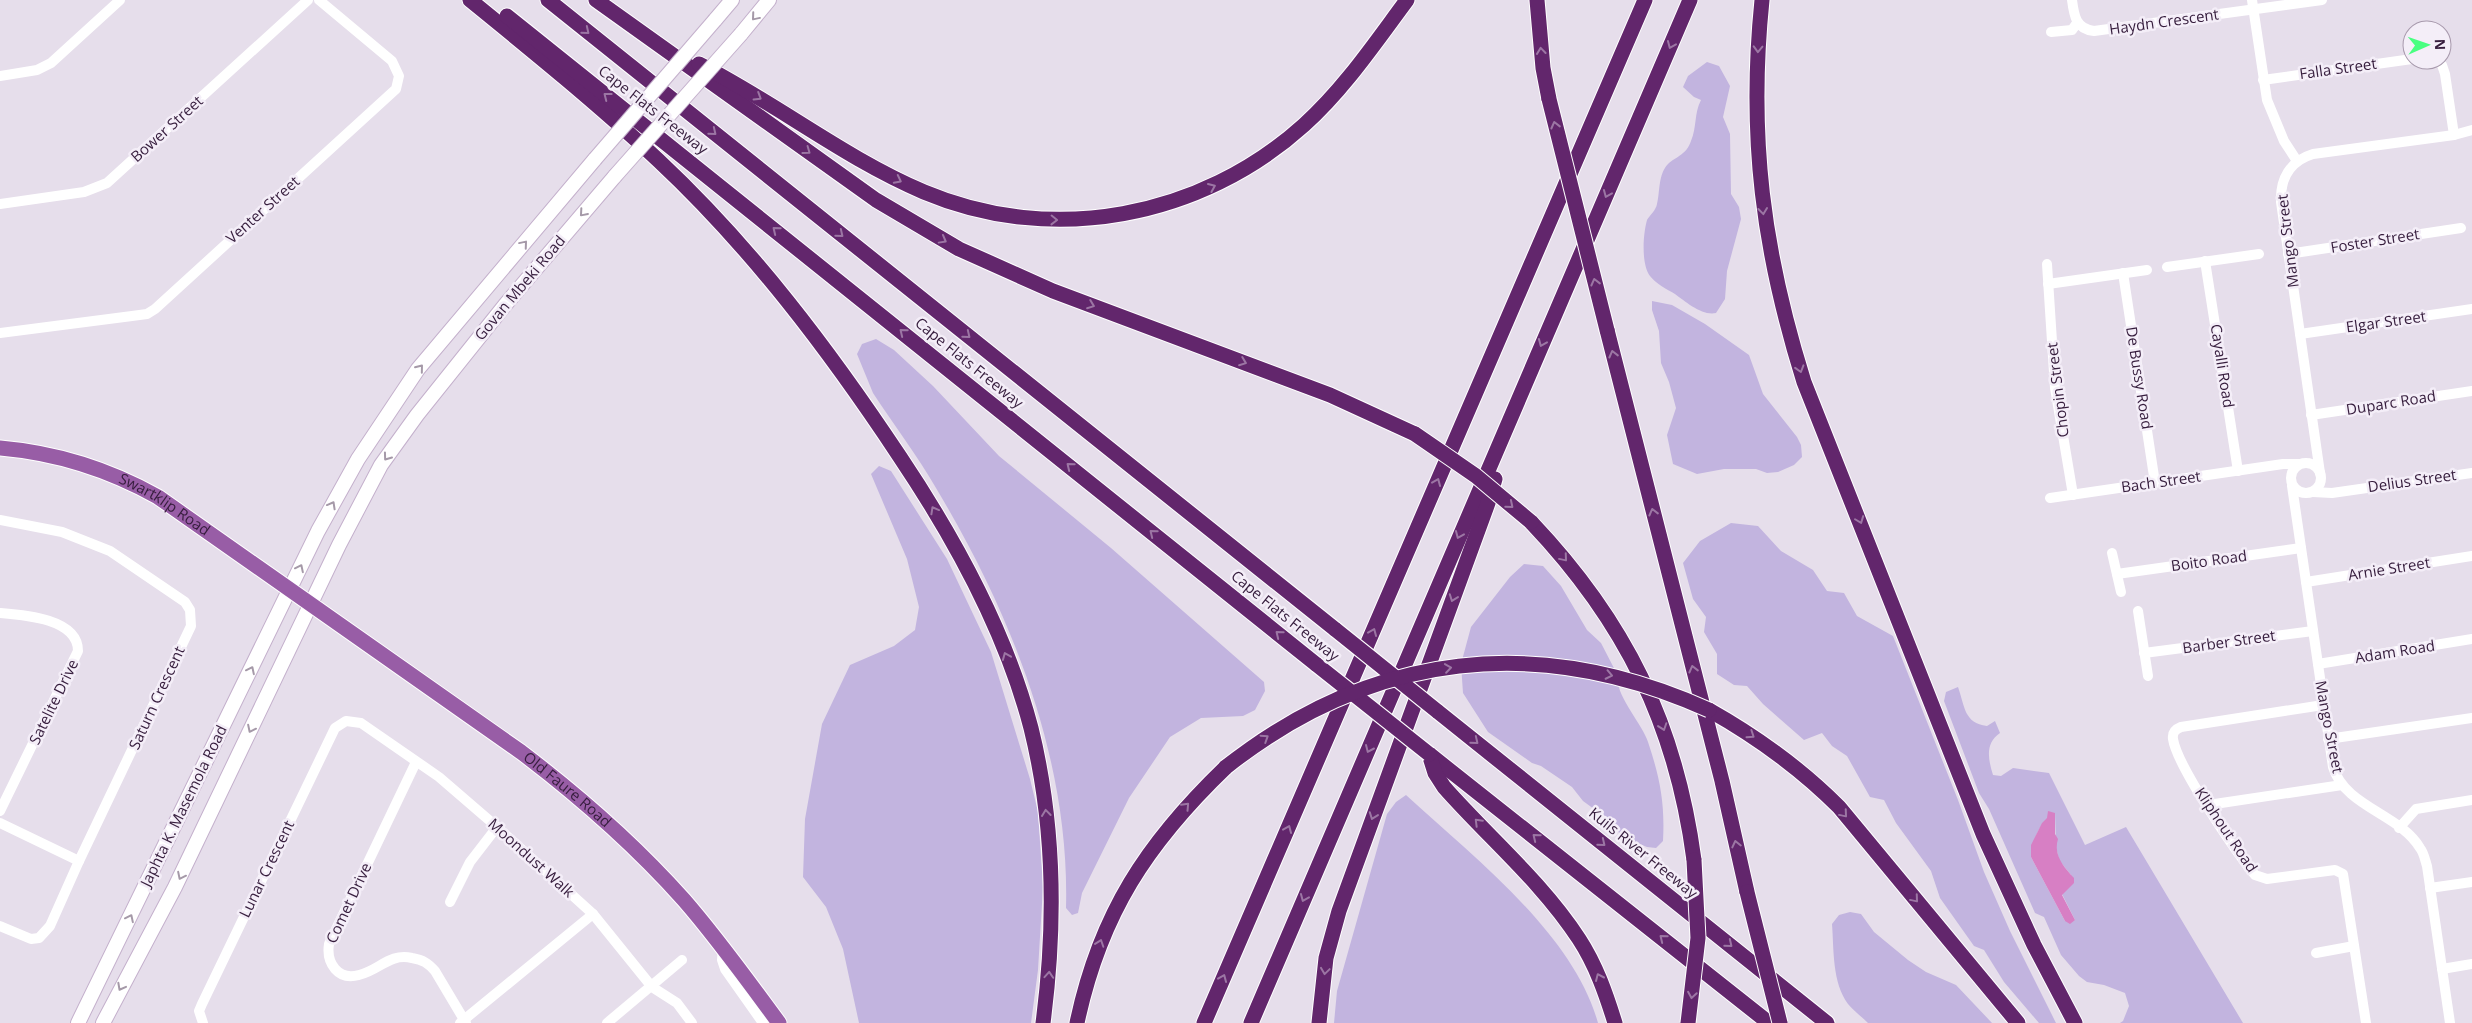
<svg xmlns="http://www.w3.org/2000/svg" width="2472" height="1023" viewBox="0 0 2472 1023" font-family="'Open Sans',sans-serif">
	<style>
		.green { fill: #c2b4df; fill-rule: evenodd }
		.water { fill: #d77fc4 }
		.lines { fill: none; stroke-linecap: round; stroke-linejoin: round }
		.secondary-casing { stroke: #c4b0cc; stroke-width: 16 }
		.primary-casing { stroke: #fff; stroke-width: 17 }
		.highway-casing { stroke: #fff; stroke-width: 17 }
		.street { stroke: #fff; stroke-width: 10 }
		.secondary { stroke: #fff; stroke-width: 14 }
		.primary { stroke: #985da6; stroke-width: 15 }
		.highway { stroke: #62266c; stroke-width: 15 }
		.secondary-bridge-casing { stroke: #c4b0cc; stroke-width: 16; stroke-linecap: butt }
		.highway-bridge-casing { stroke: #fff; stroke-width: 17; stroke-linecap: butt }
		.secondary-bridge { stroke: #fff; stroke-width: 14 }
		.highway-bridge { stroke: #62266c; stroke-width: 15 }
		.oneway { stroke: #a599a8 }
		.oneway2 { stroke: #9c76a4 }
		.labels { text-anchor: middle; stroke-width: 5; stroke-linejoin: round; paint-order: stroke }
		.street-label { font-size: 15px; fill: #361d3d; stroke: #f4eef8 }
	</style>
	<rect width="100%" height="100%" fill="#e6deeb"/>
	<g class="green">
		<path d="M1707,62L1719,66L1730,86L1723,117L1730,134L1731,194L1739,207L1741,219L1727,271L1725,299L1716,313C1702,316 1686,302 1675,294C1668,290 1655,283 1650,276C1641,264 1643,234 1647,220C1650,215 1656,210 1657,204C1660,193 1658,174 1668,164C1677,156 1686,155 1691,141C1697,127 1694,113 1701,100L1694,97L1683,87L1688,76Z"/>
		<polygon points="1652,301 1672,305 1705,324 1749,355 1763,394 1797,437 1801,445 1802,457 1794,465 1778,472 1767,473 1756,469 1724,469 1697,474 1673,464 1667,435 1676,408 1669,382 1661,363 1659,331 1652,310"/>
		<path d="M876,339L894,350L933,386L999,456L1111,548L1264,682L1265,691L1255,710L1243,716L1201,718L1170,737L1129,798L1082,893L1078,913L1072,915L1066,908C1070,759 1011,613 936,488C917,455 894,425 873,393L857,354L862,344Z"/>
		<polygon points="879,466 891,471 947,559 991,652 1030,779 1038,812 1043,887 1038,970 1031,1023 859,1023 843,949 826,907 803,877 805,819 822,724 850,665 894,646 915,630 919,607 907,559 871,474"/>
		<polygon points="1731,523 1758,526 1781,551 1813,570 1827,591 1844,593 1857,616 1893,636 1958,800 1984,872 2010,931 2056,1023 2039,1023 2004,982 1984,950 1974,946 1940,898 1931,871 1896,823 1884,800 1870,797 1847,756 1832,746 1822,733 1804,740 1763,704 1747,686 1734,685 1717,674 1717,654 1704,632 1706,617 1693,599 1683,563 1700,541"/>
		<path d="M1524,564L1543,566L1561,586L1587,630L1601,643L1618,676C1614,694 1643,725 1648,742C1660,778 1665,803 1663,841L1656,848L1647,847L1623,837L1605,817L1583,801L1572,787L1541,766L1532,763L1488,732L1463,693L1461,664L1471,627L1510,577Z"/>
		<path d="M1958,687C1965,707 1964,723 1987,726L1995,721L2000,733C1985,743 1988,759 1993,775L2001,776L2013,768L2049,773L2085,845L2126,827L2243,1023H2120L2123,1021L2129,1006L2125,993L2104,985L2087,982L2079,976L2061,955L2044,917L2035,913L1989,809L1979,793L1944,701L1946,692ZM2055,813L2056,847L2059,860L2071,875L2062,894L2075,920L2065,921L2031,857C2035,837 2037,825 2055,813Z"/>
		<path d="M1406,795C1472,856 1573,933 1598,1023H1334L1337,991L1387,814L1396,802Z"/>
		<path d="M1850,912L1861,914L1874,932L1908,960L1926,972L1956,985L1992,1023H1868C1862,1017 1854,1011 1848,1004C1832,982 1834,950 1832,924L1839,915Z"/>
	</g>
	<path class="water" d="M2048,811L2055,813V834L2058,839C2053,855 2064,867 2074,878V883L2062,895L2075,920L2070,924L2065,921L2031,857V845L2042,823L2047,818Z"/>
	<g class="lines">
		<defs>
			<g id="secondary">
				<polyline points="715,20 732,0"/>
				<polyline points="741,34 769,0"/>
				<polyline points="78,1023 318,531 358,459 418,369 595,159"/>
				<polyline points="103,1023 175,887 339,545 381,465 417,415 505,305 615,176"/>
			</g>
			<g id="primary">
				<path id="s1" d="M0,448C58,453 108,469 158,497L521,752C579,796 635,845 684,900C718,939 748,981 779,1023"/>
			</g>
			<g id="highway">
				<path d="M470,0C534,52 598,104 658,160C752,248 829,350 900,457C955,539 1006,632 1031,728C1055,825 1056,924 1043,1023"/>
				<polyline points="548,0 1336,630"/>
				<polyline points="596,0 876,200 959,249 1053,291 1330,395 1415,434"/>
				<polyline points="1537,0 1543,68 1549,99"/>
				<path d="M1762,0C1748,137 1763,251 1804,382L1983,834L2034,945L2075,1023"/>
				<polyline points="507,16 1317,665"/>
				<path d="M699,64C776,103 844,158 924,192C1052,246 1201,218 1304,125C1344,89 1375,43 1407,0"/>
				<polyline points="1607,330 1722,781 1747,892"/>
				<path d="M1531,522C1625,621 1676,724 1694,860"/>
				<path d="M1709,710C1757,737 1800,768 1839,807L2018,1023"/>
				<polyline points="1437,711 1827,1023"/>
				<polyline points="1429,754 1769,1023"/>
				<path d="M1429,754L1435,773L1444,787C1489,838 1541,881 1579,939C1596,965 1606,994 1615,1023"/>
				<path d="M1077,1023C1100,914 1147,843 1226,767"/>
				<polyline points="1204,1023 1645,0"/>
				<polyline points="1251,1023 1690,0"/>
				<polyline points="1319,1023 1326,958 1339,911 1488,503 1495,479"/>
			</g>
		</defs>
		<use href="#secondary" class="secondary-casing"/>
		<use href="#primary" class="primary-casing"/>
		<use href="#highway" class="highway-casing"/>
		<g class="street">
			<path d="M2072,0C2074,16 2076,29 2094,31L2322,0"/>
			<polyline points="2252,0 2267,100 2284,141 2297,161"/>
			<polyline points="2051,32 2072,30 2077,23"/>
			<polyline points="2436,60 2442,65 2445,74 2454,135"/>
			<polyline points="0,76 37,70 51,63 120,0"/>
			<polyline points="2263,80 2412,59"/>
			<polyline points="0,204 84,192 107,183 308,0"/>
			<polyline points="2288,254 2461,228"/>
			<polyline points="2205,261 2238,471"/>
			<polyline points="2047,264 2055,388 2073,495"/>
			<polyline points="2167,267 2259,254"/>
			<polyline points="2123,273 2155,483"/>
			<polyline points="2048,284 2147,270"/>
			<polyline points="0,333 132,316 147,314 155,309 396,89 399,76 392,61 319,0"/>
			<polyline points="2300,334 2472,309"/>
			<polyline points="2311,415 2472,391"/>
			<circle cx="2306" cy="478" r="15"/>
			<path d="M2320,473L2281,202C2280,179 2290,161 2313,154L2454,135L2472,130"/>
			<path d="M2292,486L2333,767C2345,807 2400,814 2420,848C2424,853 2425,860 2427,866L2450,1023"/>
			<polyline points="2313,492 2332,493 2472,473"/>
			<polyline points="2050,498 2283,464 2299,464"/>
			<polyline points="0,520 62,532 110,551 185,602 190,610 191,626 79,861 50,926 39,938 31,939 0,926"/>
			<polyline points="2112,553 2121,592"/>
			<polyline points="2117,574 2301,548"/>
			<polyline points="2306,582 2472,556"/>
			<polyline points="2138,611 2148,676"/>
			<path d="M0,613C25,615 78,619 78,651L0,811"/>
			<polyline points="2144,653 2313,631"/>
			<polyline points="2318,664 2472,639"/>
			<path d="M2323,705L2181,727C2176,729 2172,732 2173,739C2177,766 2236,852 2255,875L2267,879L2335,870L2343,874L2366,1023"/>
			<polyline points="2328,739 2472,718"/>
			<path d="M416,762L329,944C326,963 338,981 359,975C380,970 389,953 412,958C423,960 428,963 435,971L466,1023"/>
			<polyline points="2208,805 2342,785"/>
			<polyline points="0,823 79,861"/>
			<polyline points="2399,828 2416,809 2472,800"/>
			<polyline points="2430,888 2472,882"/>
			<polyline points="450,902 470,862 497,827"/>
			<polyline points="723,947 722,960 725,969 763,1023"/>
			<polyline points="2316,953 2354,946"/>
			<polyline points="2442,969 2472,964"/>
			<polyline points="203,1023 199,1011 202,1004 335,728 346,721 361,723 439,777 497,827 593,914 652,987 677,1003 692,1023"/>
			<polyline points="460,1023 593,914"/>
			<polyline points="607,1023 682,960"/>
		</g>
		<use href="#secondary" class="secondary"/>
		<use href="#primary" class="primary"/>
		<use href="#highway" class="highway"/>
		<defs>
			<g id="secondary-bridge">
				<polyline points="595,159 715,20"/>
				<polyline points="615,176 741,34"/>
			</g>
			<g id="highway-bridge">
				<polyline points="1549,99 1607,330"/>
				<polyline points="1415,434 1476,476 1531,522"/>
				<polyline points="1336,630 1437,711"/>
				<polyline points="1317,665 1429,754"/>
				<path d="M1226,767C1373,651 1539,633 1709,710"/>
				<polyline points="1747,892 1780,1023"/>
				<polyline points="1688,1023 1698,938 1694,860"/>
			</g>
		</defs>
		<use href="#secondary-bridge" class="secondary-bridge-casing"/>
		<use href="#highway-bridge" class="highway-bridge-casing"/>
		<use href="#secondary-bridge" class="secondary-bridge"/>
		<use href="#highway-bridge" class="highway-bridge"/>
	</g>
	<defs><path id="oneway-chevron" d="M-2-3.5L2.5 0L-2 3.5" fill="none" stroke-width="1.6" stroke-linecap="round" stroke-linejoin="round" transform="scale(1.25)"/></defs>
	<g class="oneway">
		<use href="#oneway-chevron" transform="translate(755 17) rotate(130)"/>
		<use href="#oneway-chevron" transform="translate(583 213) rotate(131)"/>
		<use href="#oneway-chevron" transform="translate(524 244) rotate(-50)"/>
		<use href="#oneway-chevron" transform="translate(420 368) rotate(-51)"/>
		<use href="#oneway-chevron" transform="translate(387 457) rotate(126)"/>
		<use href="#oneway-chevron" transform="translate(332 505) rotate(-61)"/>
		<use href="#oneway-chevron" transform="translate(300 568) rotate(-64)"/>
		<use href="#oneway-chevron" transform="translate(251 670) rotate(-64)"/>
		<use href="#oneway-chevron" transform="translate(251 729) rotate(116)"/>
		<use href="#oneway-chevron" transform="translate(181 876) rotate(116)"/>
		<use href="#oneway-chevron" transform="translate(130 918) rotate(-64)"/>
		<use href="#oneway-chevron" transform="translate(121 987) rotate(118)"/>
	</g>
	<g class="oneway2">
		<use href="#oneway-chevron" transform="translate(586 31) rotate(39)"/>
		<use href="#oneway-chevron" transform="translate(1671 45) rotate(113)"/>
		<use href="#oneway-chevron" transform="translate(1758 49) rotate(92)"/>
		<use href="#oneway-chevron" transform="translate(1541 51) rotate(-96)"/>
		<use href="#oneway-chevron" transform="translate(607 96) rotate(-142)"/>
		<use href="#oneway-chevron" transform="translate(758 97) rotate(32)"/>
		<use href="#oneway-chevron" transform="translate(1555 125) rotate(-104)"/>
		<use href="#oneway-chevron" transform="translate(713 132) rotate(39)"/>
		<use href="#oneway-chevron" transform="translate(807 151) rotate(36)"/>
		<use href="#oneway-chevron" transform="translate(898 180) rotate(27)"/>
		<use href="#oneway-chevron" transform="translate(1212 187) rotate(-23)"/>
		<use href="#oneway-chevron" transform="translate(1607 194) rotate(113)"/>
		<use href="#oneway-chevron" transform="translate(1763 211) rotate(83)"/>
		<use href="#oneway-chevron" transform="translate(1054 220) rotate(1)"/>
		<use href="#oneway-chevron" transform="translate(776 230) rotate(-141)"/>
		<use href="#oneway-chevron" transform="translate(840 234) rotate(39)"/>
		<use href="#oneway-chevron" transform="translate(943 240) rotate(29)"/>
		<use href="#oneway-chevron" transform="translate(1595 282) rotate(-104)"/>
		<use href="#oneway-chevron" transform="translate(1091 305) rotate(21)"/>
		<use href="#oneway-chevron" transform="translate(903 332) rotate(-141)"/>
		<use href="#oneway-chevron" transform="translate(967 335) rotate(39)"/>
		<use href="#oneway-chevron" transform="translate(1542 343) rotate(113)"/>
		<use href="#oneway-chevron" transform="translate(1613 354) rotate(-104)"/>
		<use href="#oneway-chevron" transform="translate(1243 362) rotate(21)"/>
		<use href="#oneway-chevron" transform="translate(1800 369) rotate(73)"/>
		<use href="#oneway-chevron" transform="translate(1070 466) rotate(-141)"/>
		<use href="#oneway-chevron" transform="translate(1437 482) rotate(-67)"/>
		<use href="#oneway-chevron" transform="translate(1510 505) rotate(40)"/>
		<use href="#oneway-chevron" transform="translate(934 510) rotate(-119)"/>
		<use href="#oneway-chevron" transform="translate(1653 512) rotate(-104)"/>
		<use href="#oneway-chevron" transform="translate(1860 520) rotate(69)"/>
		<use href="#oneway-chevron" transform="translate(1153 533) rotate(-141)"/>
		<use href="#oneway-chevron" transform="translate(1459 535) rotate(113)"/>
		<use href="#oneway-chevron" transform="translate(1564 558) rotate(50)"/>
		<use href="#oneway-chevron" transform="translate(1453 598) rotate(110)"/>
		<use href="#oneway-chevron" transform="translate(1373 632) rotate(-67)"/>
		<use href="#oneway-chevron" transform="translate(1279 634) rotate(-141)"/>
		<use href="#oneway-chevron" transform="translate(1006 656) rotate(-112)"/>
		<use href="#oneway-chevron" transform="translate(1448 668) rotate(-8)"/>
		<use href="#oneway-chevron" transform="translate(1693 669) rotate(-104)"/>
		<use href="#oneway-chevron" transform="translate(1609 675) rotate(12)"/>
		<use href="#oneway-chevron" transform="translate(1663 727) rotate(71)"/>
		<use href="#oneway-chevron" transform="translate(1751 735) rotate(34)"/>
		<use href="#oneway-chevron" transform="translate(1265 738) rotate(-33)"/>
		<use href="#oneway-chevron" transform="translate(1475 741) rotate(39)"/>
		<use href="#oneway-chevron" transform="translate(1369 749) rotate(114)"/>
		<use href="#oneway-chevron" transform="translate(1186 806) rotate(-47)"/>
		<use href="#oneway-chevron" transform="translate(1046 813) rotate(-97)"/>
		<use href="#oneway-chevron" transform="translate(1844 814) rotate(50)"/>
		<use href="#oneway-chevron" transform="translate(1373 816) rotate(110)"/>
		<use href="#oneway-chevron" transform="translate(1478 822) rotate(-135)"/>
		<use href="#oneway-chevron" transform="translate(1288 829) rotate(-67)"/>
		<use href="#oneway-chevron" transform="translate(1536 837) rotate(-141)"/>
		<use href="#oneway-chevron" transform="translate(1602 843) rotate(39)"/>
		<use href="#oneway-chevron" transform="translate(1736 844) rotate(-103)"/>
		<use href="#oneway-chevron" transform="translate(1304 898) rotate(113)"/>
		<use href="#oneway-chevron" transform="translate(1915 899) rotate(50)"/>
		<use href="#oneway-chevron" transform="translate(1663 938) rotate(-141)"/>
		<use href="#oneway-chevron" transform="translate(1100 943) rotate(-71)"/>
		<use href="#oneway-chevron" transform="translate(1729 944) rotate(39)"/>
		<use href="#oneway-chevron" transform="translate(1325 971) rotate(98)"/>
		<use href="#oneway-chevron" transform="translate(1049 975) rotate(-86)"/>
		<use href="#oneway-chevron" transform="translate(1599 977) rotate(-114)"/>
		<use href="#oneway-chevron" transform="translate(1223 978) rotate(-67)"/>
		<use href="#oneway-chevron" transform="translate(1692 995) rotate(99)"/>
	</g>
	<g class="labels">
		<g class="street-label">
			<text transform="translate(2164 22) rotate(-8)" y="5">Haydn Crescent</text>
			<text transform="translate(2338 69) rotate(-8)" y="5">Falla Street</text>
			<text transform="translate(653 110) rotate(38)" y="5">Cape Flats Freeway</text>
			<text transform="translate(167 129) rotate(-42)" y="5">Bower Street</text>
			<text transform="translate(263 210) rotate(-42)" y="5">Venter Street</text>
			<text transform="translate(2288 241) rotate(-97)" y="5">Mango Street</text>
			<text transform="translate(2375 241) rotate(-9)" y="5">Foster Street</text>
			<text transform="translate(520 288) rotate(-50)" y="5">Govan Mbeki Road</text>
			<text transform="translate(2386 322) rotate(-8)" y="5">Elgar Street</text>
			<text transform="translate(969 363) rotate(39)" y="5">Cape Flats Freeway</text>
			<text transform="translate(2222 366) rotate(81)" y="5">Cayalli Road</text>
			<text transform="translate(2139 378) rotate(81)" y="5">De Bussy Road</text>
			<text transform="translate(2058 390) rotate(-97)" y="5">Chopin Street</text>
			<text transform="translate(2391 403) rotate(-9)" y="5">Duparc Road</text>
			<text transform="translate(2412 481) rotate(-8)" y="5">Delius Street</text>
			<text transform="translate(2161 482) rotate(-8)" y="5">Bach Street</text>
			<text dy="5" stroke="none"><textPath href="#s1" startOffset="176">Swartklip Road</textPath></text>
			<text transform="translate(2209 561) rotate(-8)" y="5">Boito Road</text>
			<text transform="translate(2389 569) rotate(-9)" y="5">Arnie Street</text>
			<text transform="translate(1285 616) rotate(39)" y="5">Cape Flats Freeway</text>
			<text transform="translate(2229 642) rotate(-8)" y="5">Barber Street</text>
			<text transform="translate(2395 652) rotate(-9)" y="5">Adam Road</text>
			<text transform="translate(157 698) rotate(-65)" y="5">Saturn Crescent</text>
			<text transform="translate(54 702) rotate(-64)" y="5">Satelite Drive</text>
			<text transform="translate(2329 727) rotate(79)" y="5">Mango Street</text>
			<text dy="5" stroke="none"><textPath href="#s1" startOffset="670">Old Faure Road</textPath></text>
			<text transform="translate(184 806) rotate(-64)" y="5">Japhta K. Masemola Road</text>
			<text transform="translate(2226 830) rotate(56)" y="5">Kliphout Road</text>
			<text transform="translate(1643 853) rotate(39)" y="5">Kuils River Freeway</text>
			<text transform="translate(531 858) rotate(42)" y="5">Moondust Walk</text>
			<text transform="translate(267 869) rotate(-64)" y="5">Lunar Crescent</text>
			<text transform="translate(349 903) rotate(-65)" y="5">Comet Drive</text>
		</g>
	</g>
	<g transform="translate(2427 45) rotate(88)"><circle r="24" fill="#f4eef8" stroke="#a89aad"/>
	<path d="M0-4L9 19L0 12L-9 19Z" fill="#48ff81"/>
	<text y="-8" font-size="14" font-weight="bold" text-anchor="middle" fill="#361d3d">N</text>
	</g>
</svg>
